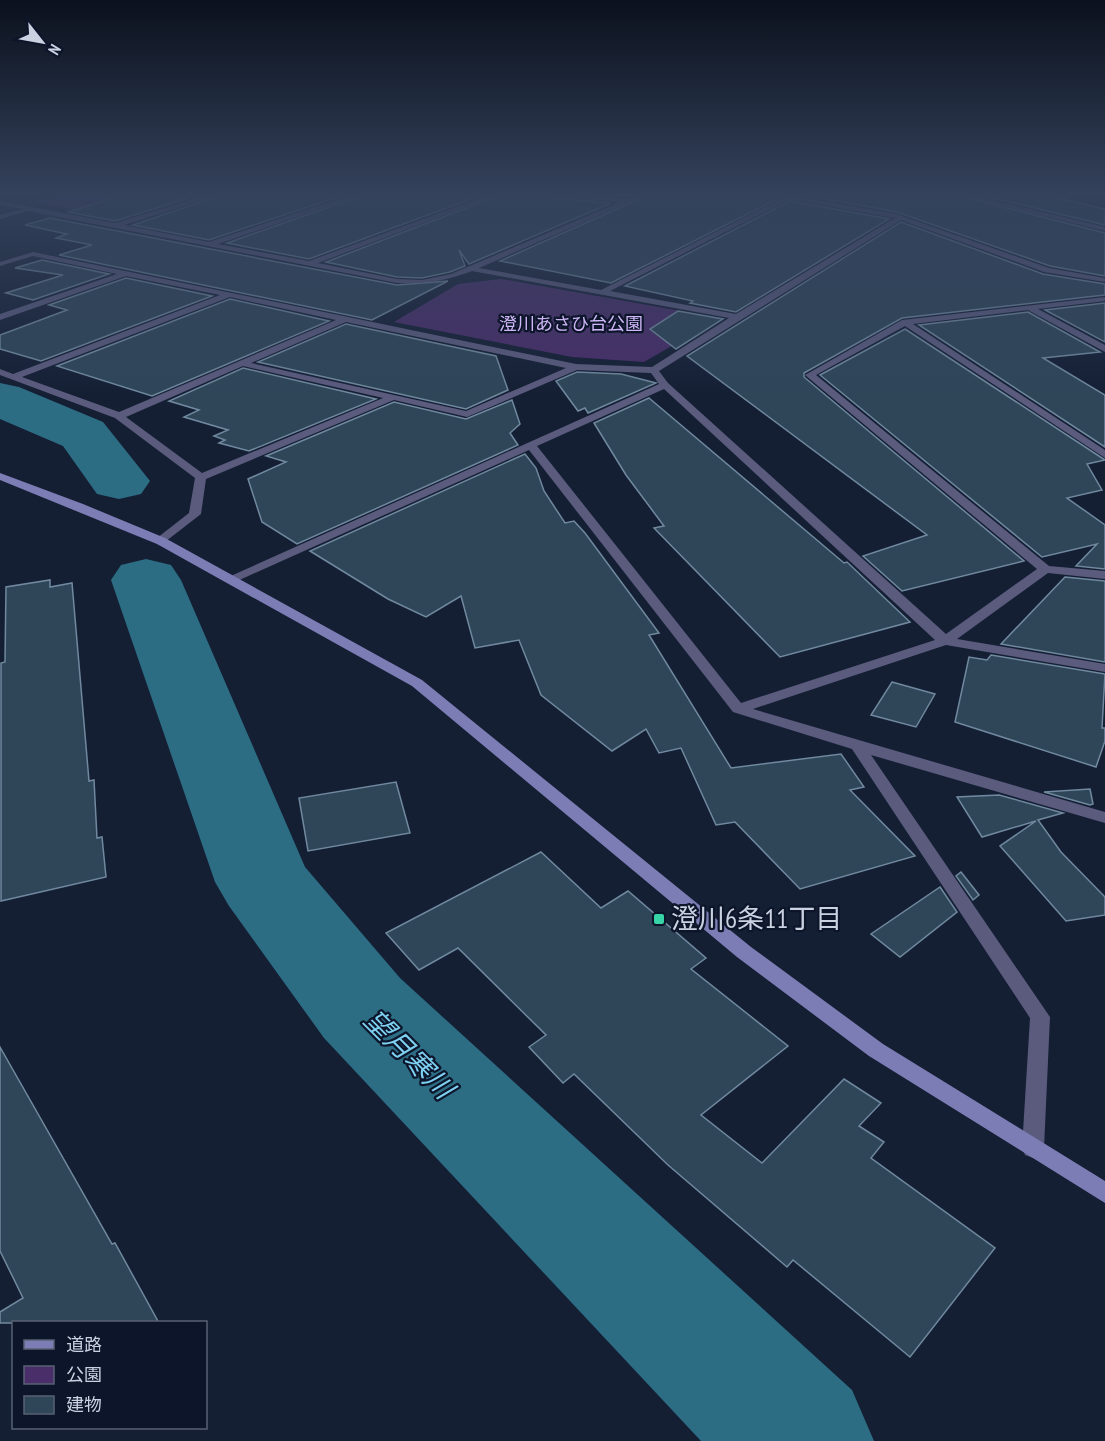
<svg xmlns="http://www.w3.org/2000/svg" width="1105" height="1441" viewBox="0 0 1105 1441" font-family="'PT Sans Narrow','Noto Sans JP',sans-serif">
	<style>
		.green { fill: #492e6a }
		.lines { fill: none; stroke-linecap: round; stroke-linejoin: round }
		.river { fill: #2d6d84; fill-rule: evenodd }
		.building { fill: #2f4659; stroke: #70899e; stroke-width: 1.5 }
		.street { fill: #5b5b7e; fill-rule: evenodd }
		.secondary { fill: #7d7db5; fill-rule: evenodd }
		.poi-dot { fill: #36d4a7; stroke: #0c152a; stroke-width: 2 }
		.labels { text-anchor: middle; stroke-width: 4.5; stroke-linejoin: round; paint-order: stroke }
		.far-park-label { font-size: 18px; fill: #cfb6f6; stroke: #0c152a }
		.near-poi-label { font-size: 27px; fill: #cad2e1; stroke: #0c152a; text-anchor: start }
		.near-water-label { font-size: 28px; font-style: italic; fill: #7ed0f1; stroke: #0c152a }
	</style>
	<rect width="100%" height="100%" fill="#141f34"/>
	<g class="green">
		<polygon points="66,193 143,193 81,211 33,202"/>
		<polygon points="500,279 508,280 720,318 644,362 572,357 394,322 458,284"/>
	</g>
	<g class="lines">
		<g class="river">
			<polygon points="0,383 19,387 103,422 150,481 141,494 119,499 97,494 63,446 0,419"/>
			<polygon points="146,559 171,565 181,580 305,867 400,978 852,1390 874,1441 701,1441 324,1038 229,906 215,882 111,580 121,565"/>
		</g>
	</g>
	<g class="building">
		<polygon points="129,193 165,193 186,199 115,221 68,212"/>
		<polygon points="228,193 350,193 209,240 133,225"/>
		<polygon points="369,193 487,193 309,259 227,243"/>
		<polygon points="505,193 611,203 469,264 459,250 465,266 450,272 422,278 397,277 326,262"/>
		<polygon points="653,193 763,193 777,199 611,283 500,261"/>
		<polygon points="793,193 948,193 1105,233 1105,276 1050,266 897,212"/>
		<polygon points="972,193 1037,193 1105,209 1105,225"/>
		<polygon points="790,201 889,219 736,312 690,303 693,301 625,286"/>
		<polygon points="50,218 397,285 448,281 372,320 59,255 92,245 56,238 67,234 25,225"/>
		<polygon points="901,222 1043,274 1105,284 1105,295 902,318 804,373 804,377 1024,561 902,591 863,556 927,535 687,356"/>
		<polygon points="42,260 109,274 33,300 6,293 63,275 15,268"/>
		<polygon points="126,278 212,296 41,361 0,349 0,335 67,310 49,305"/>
		<polygon points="230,299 329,321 152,396 57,366"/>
		<polygon points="1105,303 1105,342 1045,310"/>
		<polygon points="678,311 723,319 676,349 650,329"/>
		<polygon points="1028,312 1100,352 1043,358 1105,395 1105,447 919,325"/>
		<polygon points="346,324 496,356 508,390 466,409 258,362"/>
		<polygon points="905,329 1105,460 1087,464 1102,490 1067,498 1105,525 1105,569 1076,566 1097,544 1042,557 820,375"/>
		<polygon points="243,368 376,399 249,451 219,443 225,440 214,436 228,430 184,417 199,410 169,401"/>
		<polygon points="577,372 621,374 656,383 588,413 585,408 578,411 556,381"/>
		<polygon points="649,398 844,563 847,562 910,622 780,657 654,528 664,526 626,475 594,423"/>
		<polygon points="512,400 520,424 510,433 518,445 297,544 262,522 248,479 286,462 266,456 394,402 466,419"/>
		<polygon points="525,454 536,468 544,491 565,523 574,521 585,533 659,633 649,635 731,768 841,754 864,787 850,790 915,856 800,889 735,822 716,825 681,748 659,753 646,729 612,751 541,695 519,640 475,648 461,596 426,617 388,599 310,551"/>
		<polygon points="1065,577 1105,581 1105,662 1001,644"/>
		<polygon points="50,580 50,587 72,583 89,781 94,780 97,838 102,837 106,877 1,901 1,663 5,662 6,587"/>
		<polygon points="991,655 1105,674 1102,728 1105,728 1105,741 1096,767 955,722 969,657 987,660"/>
		<polygon points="892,682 935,694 916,727 871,715"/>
		<polygon points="396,782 410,833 308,851 299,798"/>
		<polygon points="1090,789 1093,804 1090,805 1044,792"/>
		<polygon points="999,795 1063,813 1038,820 1061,852 1105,897 1105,915 1066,921 1000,846 1036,821 982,837 957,797"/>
		<polygon points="541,852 601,908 628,891 706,958 691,969 788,1046 701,1115 762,1163 844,1079 881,1103 859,1126 884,1142 871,1158 995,1248 910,1357 793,1260 787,1267 668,1165 574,1074 563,1083 529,1047 546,1035 458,948 419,970 386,933"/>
		<polygon points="961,872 979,895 973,900 956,876"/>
		<polygon points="940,887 957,912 900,957 871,934"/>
		<polygon points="0,1047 112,1244 115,1243 159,1323 0,1323 0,1312 23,1298 0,1251"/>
	</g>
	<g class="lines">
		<g class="street">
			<path d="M167,193L203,197L226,193L124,225L209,242L357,193H367L218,244L309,261L494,193H503L318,263L397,279L422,280L451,274L620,202L529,193L628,199L642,193H651L479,268L601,290L783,198L765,193H780L896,214L1049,268L1105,278V282L1044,272L901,220L659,371L668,383L946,634L1037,569L805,375L902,320L1105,297V301L1038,309L1105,345V352L1028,310L913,324L1105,450V458L905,326L816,375L1049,566L1105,571V579L1048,573L957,639L1105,664V672L946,645L753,709L1105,812V823L871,755L1050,1017L1044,1148L1041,1155L1033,1158L1025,1155L1022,1148L1030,1018L852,749L733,712L529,450L235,582L230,583L224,579L659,384L651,373L577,370L467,417L394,400L206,479L201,514L161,545L157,544V538L189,513L195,478L115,418L0,375V369L13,374L220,295L126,276L0,320V314L117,274L33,256L0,266V262L33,252L576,364L652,367L729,318L472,271C447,281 424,284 397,283L28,211L0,219V215L23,209L0,205V201L115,223L195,199ZM790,199L895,218L736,314L610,291ZM230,297L336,320L119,412L22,377ZM346,322L566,368L466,411L251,363ZM243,366L383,398L202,473L126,417ZM664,389L935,640L741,703L537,446Z"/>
			<polygon points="950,193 962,193 1105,227 1105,231"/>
		</g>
		<polygon class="secondary" points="0,473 83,504 165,538 422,680 751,947 883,1044 1105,1181 1105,1203 869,1056 737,957 412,686 157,544 0,480"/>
	</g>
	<linearGradient id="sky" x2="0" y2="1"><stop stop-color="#0b111d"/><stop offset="0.49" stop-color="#34425c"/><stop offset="1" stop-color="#34425c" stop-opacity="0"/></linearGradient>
	<rect width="1105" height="395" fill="url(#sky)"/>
	<rect class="poi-dot" x="653" y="913" width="12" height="12" rx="3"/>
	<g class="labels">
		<g class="far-park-label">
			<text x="571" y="330">澄川あさひ台公園</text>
		</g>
		<g class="near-poi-label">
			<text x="671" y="928">澄川6条11丁目</text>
		</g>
		<g class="near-water-label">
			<text transform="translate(409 1054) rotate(45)" y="10">望月寒川</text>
		</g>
	</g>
	<rect x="12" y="1321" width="195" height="108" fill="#0c152a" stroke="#586173" stroke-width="1.5"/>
	<rect x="24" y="1340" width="30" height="9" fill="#7d7db5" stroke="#586173" stroke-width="1.5"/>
	<text x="66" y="1351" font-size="18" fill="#cad2e1">道路</text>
	<rect x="24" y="1366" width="30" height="18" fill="#492e6a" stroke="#586173" stroke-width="1.5"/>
	<text x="66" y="1381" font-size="18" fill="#cad2e1">公園</text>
	<rect x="24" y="1396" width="30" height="18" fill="#2f4659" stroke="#586173" stroke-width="1.5"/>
	<text x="66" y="1411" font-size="18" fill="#cad2e1">建物</text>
	<g transform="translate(42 42) rotate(121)" stroke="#0c152a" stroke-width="4.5" paint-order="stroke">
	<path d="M0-4.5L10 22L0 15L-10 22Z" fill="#cad2e1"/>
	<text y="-9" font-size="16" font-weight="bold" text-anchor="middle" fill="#cad2e1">N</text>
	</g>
</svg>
